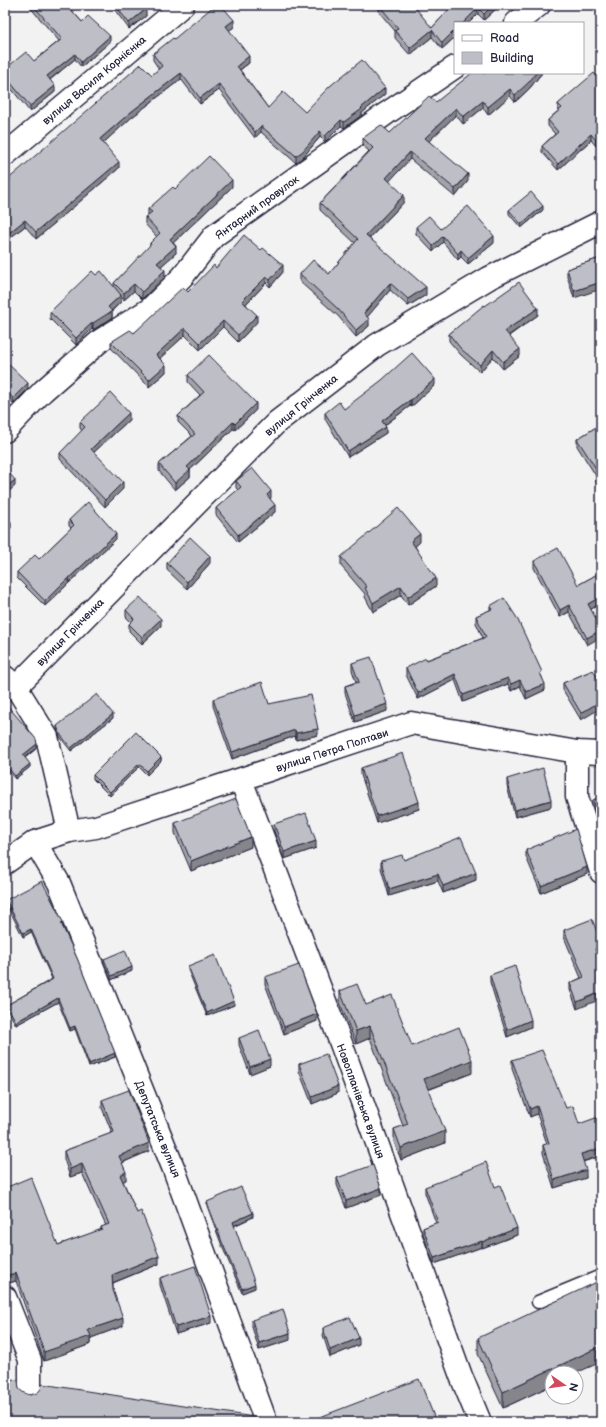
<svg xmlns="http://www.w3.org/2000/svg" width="606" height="1427" viewBox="0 0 606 1427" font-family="'Balsamiq Sans',sans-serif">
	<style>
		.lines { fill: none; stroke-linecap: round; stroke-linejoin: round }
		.service-casing { stroke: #22223b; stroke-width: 15 }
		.minor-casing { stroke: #22223b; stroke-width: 25 }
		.service { stroke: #fff; stroke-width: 12 }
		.minor { stroke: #fff; stroke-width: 22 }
		.wall { fill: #a3a3aa; stroke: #22223b }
		.shaded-wall { fill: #85858b; stroke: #22223b }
		.building { fill: #bebec6; stroke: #22223b }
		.labels { text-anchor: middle; stroke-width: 4; stroke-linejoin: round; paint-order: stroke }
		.street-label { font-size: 11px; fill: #22223b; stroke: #fff }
	</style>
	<rect width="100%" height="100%" fill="#f2f2f3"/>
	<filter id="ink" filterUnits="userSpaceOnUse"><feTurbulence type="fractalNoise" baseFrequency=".025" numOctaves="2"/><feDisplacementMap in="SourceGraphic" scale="8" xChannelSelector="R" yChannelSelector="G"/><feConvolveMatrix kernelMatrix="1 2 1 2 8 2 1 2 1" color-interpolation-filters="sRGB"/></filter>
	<g filter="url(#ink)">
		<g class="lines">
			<defs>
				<polyline id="service" points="538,1302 601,1276"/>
				<g id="minor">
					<polyline points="516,23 539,5"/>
					<polyline points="5,155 183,5"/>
					<polyline points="5,431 43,391 101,340 150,309 183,276 214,236 387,113 455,67"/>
					<polyline points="5,677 16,687 47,737 69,831 96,827 411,723 577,752 601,753"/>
					<polyline points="16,687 277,422 377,345 489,278 601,222"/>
					<polyline points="577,752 577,797 601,872"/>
					<polyline points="241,780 342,1046 461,1376 480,1422"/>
					<polyline points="35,842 59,883 175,1172 266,1422"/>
					<polyline points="5,863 35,842 69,831"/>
					<polyline points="5,1297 30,1360 30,1397"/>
				</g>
			</defs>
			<use href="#service" class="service-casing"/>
			<use href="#minor" class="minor-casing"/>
			<use href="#service" class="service"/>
			<use href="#minor" class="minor"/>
		</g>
		<g class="wall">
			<polygon points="28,5 67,5 82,22 110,42 81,67 75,59 50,80 55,92 30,112 5,81 5,69 34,61 59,41"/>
			<polygon points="111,5 143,5 146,16 129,29"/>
			<polygon points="379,5 432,28 453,5 500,5 484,20 478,14 469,23 455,23 455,37 442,49 432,37 410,55 395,38 395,31 379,12"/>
			<polygon points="234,27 229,30 249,63 240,70 268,108 305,112 385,94 362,113 362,115 344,128 341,126 325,142 320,137 303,157 296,163 261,132 255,138 219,90 200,104 181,79 131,118 103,143 119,168 36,239 25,226 5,242 152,75 159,69 153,60 153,54 174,39"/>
			<polygon points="485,73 542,73 529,89 515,102 510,96 488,115 483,108 463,124 456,115 429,141 468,181 455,197 410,159 389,181 404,202 370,238 426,295 408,306 390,290 367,317 369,326 356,337 338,316 300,282 300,274 329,274 355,243 320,210 320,203 369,151 363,146 363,138 390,133 436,102"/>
			<polygon points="600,79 596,146 591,140 558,170 542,152 542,146 555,134 548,126 548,120 559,110 558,110 558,104"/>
			<polygon points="232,187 173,243 176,253 161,266 165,277 142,299 134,291 124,300 121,297 121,302 112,311 112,318 93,330 92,329 76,345 50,319 50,312 96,275 114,287 114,283 150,246 150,243 157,237 145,224 145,217 148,215 148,209 175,189"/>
			<polygon points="509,210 543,210 521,228 509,214"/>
			<polygon points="416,227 441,229 494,243 468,264 461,257 458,260 443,242 433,252 416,234"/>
			<polygon points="600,258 574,298 567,276 567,269"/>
			<polygon points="216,268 283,272 270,287 266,283 246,304 257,322 238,342 223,327 200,350 185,335 160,358 166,372 149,387 111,348 111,342 134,333 188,292"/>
			<polygon points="485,306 538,315 509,336 520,356 503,369 493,357 480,372 461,355 449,341 449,334"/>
			<polygon points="5,361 28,389 13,404 5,396"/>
			<polygon points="188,375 256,410 235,430 233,429 190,470 190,477 175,490 159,471 159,464 192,436 178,422 178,416 200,395 188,382"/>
			<polygon points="435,385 411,407 410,406 385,425 386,433 348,457 325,419 325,413 344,409"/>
			<polygon points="129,420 94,452 123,489 105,507 60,459 60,453 82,431 80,428 80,422"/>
			<polygon points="601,424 601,491 596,482 596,476 577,446 577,439"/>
			<polygon points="236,481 271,498 270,499 275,512 238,542 216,515 216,508 238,490 236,488"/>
			<polygon points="69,520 116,539 69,583 45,606 17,578 17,572 39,559 71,528 69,526"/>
			<polygon points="420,542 415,546 436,586 408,605 401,595 373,612 365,597 365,594 341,566 341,557"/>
			<polygon points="534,561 578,585 601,572 601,605 600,604 591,609 587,645 569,612 560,617 534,568"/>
			<polygon points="167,563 210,563 187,589 167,570"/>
			<polygon points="490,606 542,677 545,690 526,699 520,686 511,691 508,684 463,702 455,680 418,699 406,675 406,668 483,638 476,623 476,616 490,610"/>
			<polygon points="126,610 161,626 142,644 129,631 129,624 131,622 126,617"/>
			<polygon points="352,663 387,711 355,722 345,693 345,686 356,682 352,670"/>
			<polygon points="593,670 581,720 563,690 563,683"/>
			<polygon points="213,699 269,704 318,735 296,740 295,736 232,759 213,706"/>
			<polygon points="5,705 37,748 25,758 30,767 15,779 5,767"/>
			<polygon points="113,718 71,751 60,737 57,729 57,726"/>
			<polygon points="161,757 161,761 147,775 139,767 110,796 93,779 93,775"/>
			<polygon points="361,768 419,809 377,823 361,775"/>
			<polygon points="507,779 551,807 515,817 507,786"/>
			<polygon points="601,797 601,831 593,807 593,800"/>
			<polygon points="175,823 251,847 191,871 175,833"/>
			<polygon points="274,824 316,848 284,859 274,831"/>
			<polygon points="526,850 587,874 541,893 526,857"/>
			<polygon points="404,860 476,880 443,893 438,881 389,896 381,868 381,861"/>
			<polygon points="6,900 63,926 115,1057 89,1067 75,1029 70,1031 58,1002 16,1025 7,1009 7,1005 52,979 31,932 23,937 6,903"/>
			<polygon points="564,930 601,942 601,954 598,955 577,1009 570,990 570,983 581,978 564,937"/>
			<polygon points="104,959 132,971 111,980 104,963"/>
			<polygon points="188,966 234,1005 207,1016 188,970"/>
			<polygon points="490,975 531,1027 507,1037 490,982"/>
			<polygon points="265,977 317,1021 284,1034 265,984"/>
			<polygon points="340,991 366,1005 412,1046 472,1073 428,1090 445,1143 401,1160 394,1142 394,1129 403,1126 370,1038 356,1044 340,1003"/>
			<polygon points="239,1038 270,1066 250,1074 239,1045"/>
			<polygon points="512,1060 566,1108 579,1124 601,1156 583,1162 586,1178 554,1188 543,1153 543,1145 547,1144 537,1114 530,1117 512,1069"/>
			<polygon points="299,1064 338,1093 312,1104 299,1071"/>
			<polygon points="102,1100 149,1151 122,1163 126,1180 123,1181 159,1264 113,1283 113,1290 123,1326 91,1338 91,1344 44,1361 16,1281 5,1284 5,1188 58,1245 101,1230 101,1227 106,1226 82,1173 70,1177 64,1159 64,1151 112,1133 102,1108"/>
			<polygon points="337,1178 381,1195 346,1208 337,1185"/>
			<polygon points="425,1187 495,1187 517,1235 482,1248 482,1247 434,1264 423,1234 423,1228 436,1223 425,1193"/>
			<polygon points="207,1202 253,1217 234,1226 255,1288 242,1293 222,1246 207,1206"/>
			<polygon points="160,1278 211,1323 176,1334 160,1285"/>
			<polygon points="252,1320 290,1340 259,1350 252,1327"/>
			<polygon points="323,1328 359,1345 330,1357 323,1335"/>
			<polygon points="478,1338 552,1373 552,1385 503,1408 478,1354"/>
		</g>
		<g class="shaded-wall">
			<polygon points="493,5 500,5 484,20 484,14"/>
			<polygon points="478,8 478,14 469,23 463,23"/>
			<polygon points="146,9 146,16 129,29 129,23"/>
			<polygon points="234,20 234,27 226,33 226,26"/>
			<polygon points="432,30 432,37 410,55 410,48"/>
			<polygon points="455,30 455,37 442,49 442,43"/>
			<polygon points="110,36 110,42 81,67 81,62"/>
			<polygon points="75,54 75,59 47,82 47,76"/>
			<polygon points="249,56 249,63 237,72 237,66"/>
			<polygon points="181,73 181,79 131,118 100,146 100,139 131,112"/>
			<polygon points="536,73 542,73 529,89 515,102 515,95"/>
			<polygon points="219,84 219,90 200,104 200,98"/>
			<polygon points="55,86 55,92 30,112 30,106"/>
			<polygon points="385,88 385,94 362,113 362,115 344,128 344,122"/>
			<polygon points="510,89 510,96 488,115 488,107"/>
			<polygon points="483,101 483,108 463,124 463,117"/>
			<polygon points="456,108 456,115 425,145 425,138"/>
			<polygon points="341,120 341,126 325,142 325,136"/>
			<polygon points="261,126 261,132 255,138 255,132"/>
			<polygon points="320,131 320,137 303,157 296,163 296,156"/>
			<polygon points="591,134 591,140 558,170 558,164"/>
			<polygon points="601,136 601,142 596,146 596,140"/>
			<polygon points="410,152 410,159 386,185 386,178"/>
			<polygon points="119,162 119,168 36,239 36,232"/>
			<polygon points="468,174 468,181 455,197 455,189"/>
			<polygon points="232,180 232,187 170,246 170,239"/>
			<polygon points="404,195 404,202 366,242 366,235"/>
			<polygon points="543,206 543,210 521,228 521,224"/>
			<polygon points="25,220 25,226 5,242 5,236"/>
			<polygon points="443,236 443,242 433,252 433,246"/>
			<polygon points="494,236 494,243 468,264 468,258"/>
			<polygon points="176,246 176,253 157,270 157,263"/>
			<polygon points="461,250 461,257 458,260 458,254"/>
			<polygon points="283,265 283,272 270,287 270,280"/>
			<polygon points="165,270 165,277 142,299 142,292"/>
			<polygon points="266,277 266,283 242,308 242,301"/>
			<polygon points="601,282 601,289 574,298 574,291"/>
			<polygon points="390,283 390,290 364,321 364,313"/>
			<polygon points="134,284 134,291 124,300 124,293"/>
			<polygon points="426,287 426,295 408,306 408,299"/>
			<polygon points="121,295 121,302 108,314 112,311 112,318 93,330 93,323 108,307"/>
			<polygon points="538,308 538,315 505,338 505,331"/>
			<polygon points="257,315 257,322 238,342 238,335"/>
			<polygon points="369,319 369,326 356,337 356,330"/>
			<polygon points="223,321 223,327 200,350 200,343"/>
			<polygon points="92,323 92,329 76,345 76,338"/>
			<polygon points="185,328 185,335 156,362 156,355"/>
			<polygon points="520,349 520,356 503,369 503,362"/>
			<polygon points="493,350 493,357 480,372 480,365"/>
			<polygon points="166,365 166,372 149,387 149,380"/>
			<polygon points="435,379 435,385 411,407 411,400"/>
			<polygon points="28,383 28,389 13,404 13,398"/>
			<polygon points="410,400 410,406 382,427 382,421"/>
			<polygon points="256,403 256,410 235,430 235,424"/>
			<polygon points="129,413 129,420 91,455 91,449"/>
			<polygon points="233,422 233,429 189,471 190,470 190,477 175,490 175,483 187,467"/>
			<polygon points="386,427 386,433 348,457 348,451"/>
			<polygon points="15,480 15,486 5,495 5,488"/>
			<polygon points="123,482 123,489 105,507 105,500"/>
			<polygon points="271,491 271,498 267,502 267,495"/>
			<polygon points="275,505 275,512 238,542 238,535"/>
			<polygon points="11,522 11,528 5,534 5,527"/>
			<polygon points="116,534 116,539 69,583 69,578"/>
			<polygon points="420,534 420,542 411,550 411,541"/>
			<polygon points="210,556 210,563 187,589 187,582"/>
			<polygon points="69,577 69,583 45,606 45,601"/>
			<polygon points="436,578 436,586 408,605 408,597"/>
			<polygon points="401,586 401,595 373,612 373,603"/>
			<polygon points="600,597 600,604 588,611 588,604"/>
			<polygon points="569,605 569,612 560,617 560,610"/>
			<polygon points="161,619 161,626 142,644 142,637"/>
			<polygon points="601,630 601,637 587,645 587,638"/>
			<polygon points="455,674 455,680 418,699 418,693"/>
			<polygon points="508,678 508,684 463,702 463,695"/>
			<polygon points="520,680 520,686 511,691 511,684"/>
			<polygon points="545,684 545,690 526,699 526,692"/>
			<polygon points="601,701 601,708 581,720 581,713"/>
			<polygon points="387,704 387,711 355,722 355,715"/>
			<polygon points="113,714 113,718 71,751 71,748"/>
			<polygon points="318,729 318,735 296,740 296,733"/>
			<polygon points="295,730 295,736 232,759 232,752"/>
			<polygon points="37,744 37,748 23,759 23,755"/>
			<polygon points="161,757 161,761 147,775 147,771"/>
			<polygon points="30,764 30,767 15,779 15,776"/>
			<polygon points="139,764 139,767 110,796 110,792"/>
			<polygon points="551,800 551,807 515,817 515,810"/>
			<polygon points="419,802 419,809 377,823 377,816"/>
			<polygon points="251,837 251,847 191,871 191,861"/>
			<polygon points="316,841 316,848 284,859 284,852"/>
			<polygon points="587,867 587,874 541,893 541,886"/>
			<polygon points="476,873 476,880 443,893 443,886"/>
			<polygon points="438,874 438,881 389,896 389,889"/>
			<polygon points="31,929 31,932 23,937 23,933"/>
			<polygon points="601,947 601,954 595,956 595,949"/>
			<polygon points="132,967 132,971 111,980 111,976"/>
			<polygon points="601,992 601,999 577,1009 577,1002"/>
			<polygon points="58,998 58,1002 16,1025 16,1022"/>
			<polygon points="234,1001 234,1005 207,1016 207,1013"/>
			<polygon points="317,1014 317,1021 284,1034 284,1027"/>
			<polygon points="531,1020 531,1027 507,1037 507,1030"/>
			<polygon points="75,1026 75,1029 70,1031 70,1028"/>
			<polygon points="370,1026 370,1038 356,1044 356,1031"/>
			<polygon points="115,1053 115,1057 89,1067 89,1064"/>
			<polygon points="270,1059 270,1066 250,1074 250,1067"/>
			<polygon points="472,1060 472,1073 424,1091 424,1079"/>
			<polygon points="338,1086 338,1093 312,1104 312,1097"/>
			<polygon points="537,1106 537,1114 530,1117 530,1109"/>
			<polygon points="445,1131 445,1143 401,1160 401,1148"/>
			<polygon points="149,1143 149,1151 119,1164 119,1156"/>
			<polygon points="601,1148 601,1156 581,1162 581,1154"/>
			<polygon points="82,1164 82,1173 70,1177 70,1169"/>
			<polygon points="586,1170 586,1178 554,1188 554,1180"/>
			<polygon points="126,1172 126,1180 120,1183 120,1175"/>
			<polygon points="381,1188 381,1195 346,1208 346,1201"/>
			<polygon points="253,1213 253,1217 233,1226 233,1222"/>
			<polygon points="517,1228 517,1235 482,1248 482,1242"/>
			<polygon points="482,1241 482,1247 434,1264 434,1258"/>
			<polygon points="159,1256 159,1264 112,1283 112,1275"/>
			<polygon points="16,1273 16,1281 5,1284 5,1276"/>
			<polygon points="255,1284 255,1288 242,1293 242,1289"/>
			<polygon points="211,1316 211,1323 176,1334 176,1327"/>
			<polygon points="123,1318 123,1326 91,1338 91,1344 44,1361 44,1352 88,1330"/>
			<polygon points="290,1333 290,1340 259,1350 259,1343"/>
			<polygon points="359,1338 359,1345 330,1357 330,1350"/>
			<polygon points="601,1346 601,1362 576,1373 552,1373 552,1385 503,1408 503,1392"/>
			<polygon points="435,1419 435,1422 428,1422"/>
		</g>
		<g class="building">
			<polygon points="33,5 67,5 82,22 88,16 110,36 81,62 75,54 47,76 55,86 30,106 5,76 5,69 26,52 34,61 62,39"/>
			<polygon points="115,5 143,5 146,9 129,23"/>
			<polygon points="215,5 221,5 234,20 226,26 249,56 237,66 268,108 283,92 305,112 330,86 362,60 385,88 361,108 362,109 344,122 341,120 325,136 320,131 303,151 296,156 261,126 255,132 219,84 200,98 181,73 131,112 100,139 119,162 36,232 25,220 5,236 5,182 141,64 152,75 162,66 153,54 173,38 174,39"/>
			<polygon points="379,5 413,5 432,28 453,5 493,5 484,14 478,8 463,23 455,23 455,30 442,43 432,30 410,48 395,31 398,28"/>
			<polygon points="472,73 482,73 484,74 485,73 536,73 529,82 515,95 510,89 488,107 483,101 463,117 456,108 425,138 468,174 455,189 410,152 386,178 404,195 366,235 426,287 408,299 390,283 364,313 369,319 356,330 338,309 300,274 313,260 329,274 358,239 320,203 373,148 363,138 381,125 390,133 429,96 436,102"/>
			<polygon points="594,73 600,79 601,78 601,136 596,140 591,134 558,164 542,146 558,132 548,120 562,108 558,104"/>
			<polygon points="209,156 232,180 170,239 176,246 157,263 165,270 142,292 134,284 124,293 114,283 151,244 150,243 160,233 145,217 152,212 148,209 173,187 175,189"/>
			<polygon points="531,192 543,206 521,224 509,210"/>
			<polygon points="468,206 494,236 468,258 461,250 458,254 443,236 433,246 416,227 429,216 441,229"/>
			<polygon points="244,235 261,250 263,248 283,265 270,280 266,277 242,301 257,315 238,335 223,321 200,343 185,328 156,355 166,365 149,380 111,342 130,330 134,333 183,287 188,292 214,265 216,268"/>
			<polygon points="600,258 601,262 601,282 574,291 567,269"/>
			<polygon points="92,271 96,275 101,271 121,295 108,307 112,311 93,323 92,323 76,338 50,312"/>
			<polygon points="519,282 538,308 505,331 520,349 503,362 493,350 480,365 461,349 449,334 484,305 485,306"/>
			<polygon points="412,353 435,379 411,400 410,400 382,421 386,427 348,451 325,413 339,402 344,409 382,380"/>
			<polygon points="209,355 256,403 235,424 233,422 187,467 190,470 175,483 159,464 195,434 178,416 204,392 188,375"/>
			<polygon points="5,361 28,383 13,398 5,390"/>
			<polygon points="111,393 129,413 91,449 123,482 105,500 60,453 85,427 80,422"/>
			<polygon points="601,424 601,484 596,475 599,473 577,439"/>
			<polygon points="5,468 15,480 5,488"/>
			<polygon points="252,468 271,491 267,495 275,505 238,535 216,508 241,487 236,481"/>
			<polygon points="88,502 116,534 69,578 69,577 45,601 17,572 35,555 39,559 74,525 69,520"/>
			<polygon points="398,508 420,534 411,541 436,578 408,597 401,586 373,603 365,588 367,587 341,557"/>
			<polygon points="5,514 11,522 5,527"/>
			<polygon points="190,537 210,556 187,582 167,563"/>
			<polygon points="558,548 578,585 601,572 601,598 600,597 588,604 601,628 601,630 587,638 569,605 560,610 534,561"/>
			<polygon points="140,597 161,619 142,637 129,624 134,619 126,610"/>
			<polygon points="504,598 517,618 542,672 540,673 545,684 526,692 520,680 511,684 508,678 463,695 455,674 418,693 406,668 426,658 427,660 486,637 476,616 492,609 490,606"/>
			<polygon points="371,657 387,704 355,715 345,686 359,682 352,663"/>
			<polygon points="593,670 601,684 601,701 581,713 563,683"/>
			<polygon points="262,682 269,704 311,695 318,729 296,733 295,730 232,752 213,699"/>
			<polygon points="97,694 113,714 71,748 60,734 57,726"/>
			<polygon points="6,704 36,739 37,744 23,755 30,764 15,776 5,764 5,742 7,741 5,739 5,705"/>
			<polygon points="136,732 161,757 147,771 139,764 110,792 93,775"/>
			<polygon points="403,753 419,802 377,816 361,768"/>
			<polygon points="543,768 551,800 515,810 507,779"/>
			<polygon points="601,797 601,824 593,800"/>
			<polygon points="236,799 251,837 191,861 175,823"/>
			<polygon points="306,813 316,841 284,852 274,824"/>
			<polygon points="576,829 587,867 541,886 526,850"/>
			<polygon points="461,837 476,873 443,886 438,874 389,889 381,861 402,855 404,860"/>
			<polygon points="42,881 62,920 63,922 61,923 77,958 115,1053 89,1064 75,1026 70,1028 58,998 16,1022 7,1005 53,979 31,929 23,933 6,900"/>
			<polygon points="592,919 601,942 601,947 595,949 601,963 601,992 577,1002 570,983 584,977 564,930"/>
			<polygon points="125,950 132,967 111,976 104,959"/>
			<polygon points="215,955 234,1001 207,1013 188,966"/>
			<polygon points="299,965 317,1014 284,1027 265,977"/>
			<polygon points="515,966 531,1020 507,1030 490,975"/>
			<polygon points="357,984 366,1005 392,995 412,1046 459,1027 472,1060 424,1079 445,1131 401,1148 394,1129 408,1124 370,1026 356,1031 340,991"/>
			<polygon points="259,1030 270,1059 250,1067 239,1038"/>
			<polygon points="542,1050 566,1108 573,1106 579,1124 601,1116 601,1148 581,1154 586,1170 554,1180 543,1145 549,1143 537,1106 530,1109 512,1060"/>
			<polygon points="326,1054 338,1086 312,1097 299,1064"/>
			<polygon points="129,1090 149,1143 119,1156 126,1172 120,1175 137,1213 141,1211 159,1256 112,1275 113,1290 123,1318 88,1330 91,1336 44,1352 16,1273 5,1276 5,1197 7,1197 5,1192 5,1188 31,1177 58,1245 102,1229 101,1227 109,1224 82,1164 70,1169 64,1151 114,1132 102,1100"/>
			<polygon points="486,1162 495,1187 500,1185 517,1228 482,1242 482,1241 434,1258 423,1228 438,1222 425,1187 462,1173 462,1172"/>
			<polygon points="373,1165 381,1188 346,1201 337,1178"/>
			<polygon points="241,1187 253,1213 233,1222 255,1284 242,1289 222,1242 207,1202"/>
			<polygon points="195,1266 211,1316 176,1327 160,1278"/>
			<polygon points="601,1280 601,1346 503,1392 478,1338"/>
			<polygon points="283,1309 290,1333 259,1343 252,1320"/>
			<polygon points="350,1317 359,1338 330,1350 323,1328"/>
			<polygon points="5,1378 18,1380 19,1389 24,1393 30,1395 37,1393 41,1389 42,1384 260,1418 259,1422 5,1422"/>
			<polygon points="419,1379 435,1419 428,1422 307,1422"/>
		</g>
	</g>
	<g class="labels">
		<g class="street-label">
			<text transform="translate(94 80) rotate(-40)" y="4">вулиця Василя Корнієнка</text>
			<text transform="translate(257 207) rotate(-36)" y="4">Янтарний провулок</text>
			<text transform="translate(301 405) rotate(-39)" y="4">вулиця Грінченка</text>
			<text transform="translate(70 632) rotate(-45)" y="4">вулиця Грінченка</text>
			<text transform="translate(332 750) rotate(-18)" y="4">вулиця Петра Полтави</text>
			<text transform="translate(361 1101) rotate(70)" y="4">Новопланівська вулиця</text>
			<text transform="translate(158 1129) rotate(68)" y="4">Депутатська вулиця</text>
		</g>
	</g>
	<rect width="606" height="1427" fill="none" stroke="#fff" stroke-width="20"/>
	<rect x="10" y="10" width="586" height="1407" fill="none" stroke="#22223b" stroke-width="1.5" filter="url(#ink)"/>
	<rect x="454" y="22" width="130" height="52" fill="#ffffff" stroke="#a7a7b1"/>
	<rect x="462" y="35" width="20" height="6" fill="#ffffff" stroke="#a7a7b1"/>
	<text x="490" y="42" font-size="12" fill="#22223b">Road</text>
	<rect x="462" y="52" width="20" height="12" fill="#bebec6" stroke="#a7a7b1"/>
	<text x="490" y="62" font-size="12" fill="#22223b">Building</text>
	<g transform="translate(564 1385) rotate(103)"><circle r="19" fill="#ffffff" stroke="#a7a7b1"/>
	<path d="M0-3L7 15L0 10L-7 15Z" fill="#d1495b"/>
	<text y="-6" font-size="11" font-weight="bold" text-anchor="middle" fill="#22223b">N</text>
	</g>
</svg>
